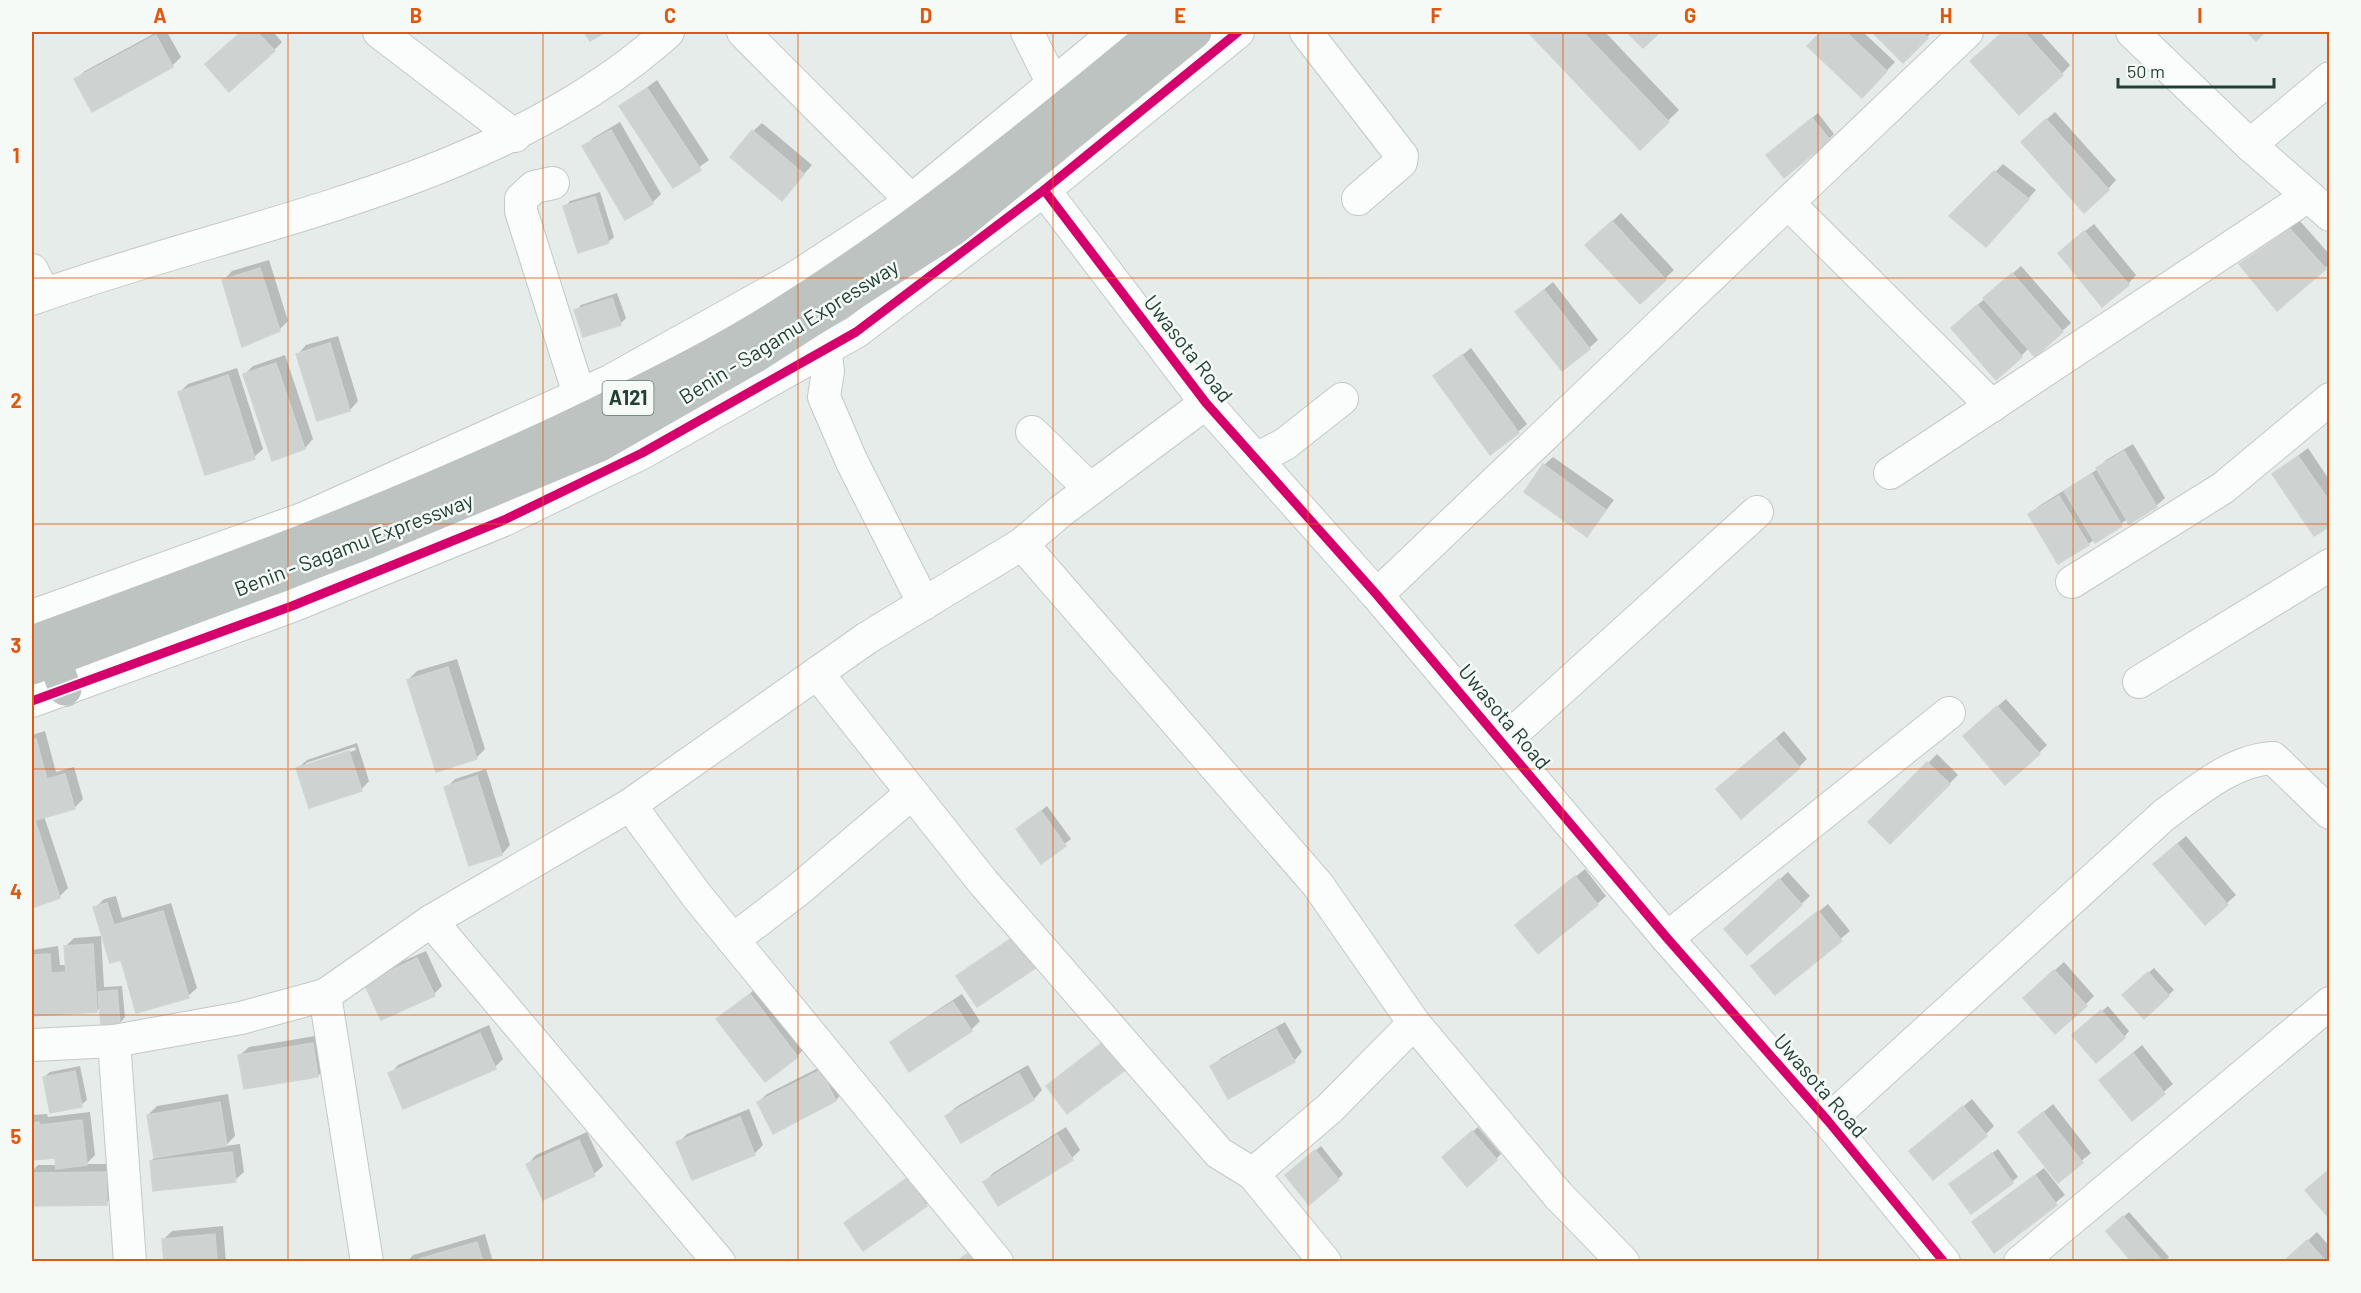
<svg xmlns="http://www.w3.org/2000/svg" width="2361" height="1293" viewBox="0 0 2361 1293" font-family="Barlow,sans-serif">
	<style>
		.shadow { fill: #0003; fill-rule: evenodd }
		.building { fill: #ced3d1; stroke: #cfd5d2; stroke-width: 1.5 }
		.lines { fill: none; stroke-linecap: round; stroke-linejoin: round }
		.minor-casing { stroke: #c3c9c6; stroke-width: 34 }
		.highway-casing { stroke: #c2cac7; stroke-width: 36 }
		.minor { stroke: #fbfcfc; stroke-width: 32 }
		.highway { stroke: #bcc3c1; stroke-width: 33 }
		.cycleway-casing { stroke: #f5faf7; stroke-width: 13 }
		.cycleway { stroke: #d6006c; stroke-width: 9 }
		.grid { fill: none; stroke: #de580e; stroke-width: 1.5; stroke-opacity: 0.55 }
		.labels { text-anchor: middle; stroke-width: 5; stroke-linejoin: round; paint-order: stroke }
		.shield { fill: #f5faf7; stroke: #627870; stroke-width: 1.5 }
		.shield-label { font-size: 20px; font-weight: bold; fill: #234036 }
		.street-label { font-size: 21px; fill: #234036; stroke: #f5faf7 }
		.neatline { fill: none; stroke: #de580e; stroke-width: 2 }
		.grid-label { font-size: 20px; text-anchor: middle; font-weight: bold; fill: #de580e }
	</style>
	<rect width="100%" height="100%" fill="#e6ece9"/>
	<g class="shadow">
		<polygon points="157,32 167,32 181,57 172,66 76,79 85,71"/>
		<polygon points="242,32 273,32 282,42 274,50 215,55"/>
		<polygon points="1530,32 1605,32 1679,110 1640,148"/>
		<polygon points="1823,32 1863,32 1895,62 1871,87 1809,46"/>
		<polygon points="1874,32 1932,32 1903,61"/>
		<polygon points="2004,32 2040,32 2070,65 2062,74 1981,52"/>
		<polygon points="657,80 709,160 673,186 621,107"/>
		<polygon points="2055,112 2116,180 2108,189 2031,133"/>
		<polygon points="1818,113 1834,134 1829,139 1774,150"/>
		<polygon points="620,122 661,194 652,203 584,147 593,138"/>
		<polygon points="762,123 812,165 782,199 753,131"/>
		<polygon points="2003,164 2036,190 1995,236 1952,216"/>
		<polygon points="600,192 614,237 608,242 565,207 570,201"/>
		<polygon points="1621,213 1674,270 1640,302 1596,237"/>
		<polygon points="2300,221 2330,255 2330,263 2325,268 2241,264"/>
		<polygon points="2094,224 2136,275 2128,284 2068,245"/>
		<polygon points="269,260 288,321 279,330 224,280 232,271"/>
		<polygon points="2021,266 2071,323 2062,331 2029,348 2021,356 1962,319"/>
		<polygon points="1553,282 1598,340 1589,348 1526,304"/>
		<polygon points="617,293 626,318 620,324 576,311 581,305"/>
		<polygon points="338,336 358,401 350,410 298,354 306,345"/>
		<polygon points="1471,348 1527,424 1518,432 1435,377"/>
		<polygon points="285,355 313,439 305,448 273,459 244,375 253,366"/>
		<polygon points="237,368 263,449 254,457 180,392 188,384"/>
		<polygon points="2133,444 2165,498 2156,506 2128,519 2088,544 2030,514 2039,506 2098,469 2106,460"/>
		<polygon points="2308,448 2330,481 2330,524 2274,474"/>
		<polygon points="1553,457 1614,500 1587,535 1544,465"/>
		<polygon points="457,659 485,749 476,758 408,680 417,671"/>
		<polygon points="2006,699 2047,745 2039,753 1973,727"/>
		<polygon points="45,731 56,772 74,767 83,799 74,808 44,816 68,888 60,896 32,906 32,735"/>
		<polygon points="1784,731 1807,759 1799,767 1718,789"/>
		<path d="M357,743L369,781L361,790L298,768L307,760ZM355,747L356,750L306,766V763Z"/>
		<polygon points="1937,754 1958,775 1890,842 1870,822"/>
		<polygon points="486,769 510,845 502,854 446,788 455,779"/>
		<polygon points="1047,806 1071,839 1041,862 1018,829"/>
		<polygon points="2186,836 2236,895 2205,923 2164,855"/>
		<polygon points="1585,869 1606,896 1597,904 1517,925"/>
		<polygon points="1788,872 1810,896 1748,953 1735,920"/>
		<polygon points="116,896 122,918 171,903 197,988 188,996 122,958 95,908 104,899"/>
		<polygon points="1828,904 1850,931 1775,993 1762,957"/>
		<polygon points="1025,928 977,1005 958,976"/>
		<polygon points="101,936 104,987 122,986 125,1017 120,1023 101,1006 97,1011 32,1015 32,950 58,946 60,965 67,965 66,946 74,938"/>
		<polygon points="426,951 442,986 434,994 374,974"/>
		<polygon points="2064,962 2094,996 2085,1005 2034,989"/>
		<polygon points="2154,968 2174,990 2144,1017 2129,989"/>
		<polygon points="759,986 805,1048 797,1056 718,1019"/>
		<polygon points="962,994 980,1021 971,1030 892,1042 901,1034"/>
		<polygon points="2108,1006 2129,1031 2124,1037 2080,1030"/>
		<polygon points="1285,1022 1302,1052 1294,1061 1212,1067 1221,1058"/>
		<polygon points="489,1025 503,1059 495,1067 390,1074 398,1065"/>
		<polygon points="321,1035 326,1067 318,1076 240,1055 249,1047"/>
		<polygon points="2142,1045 2173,1084 2132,1119 2101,1080"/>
		<polygon points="830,1062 844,1091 836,1100 774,1132 758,1102 767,1094"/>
		<polygon points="1028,1065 1042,1090 1034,1099 962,1141 947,1116 956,1107"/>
		<polygon points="80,1066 87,1100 81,1105 44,1077 50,1072"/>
		<polygon points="228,1094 235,1136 225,1146 240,1144 244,1172 235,1180 151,1161 155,1157 148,1115 157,1106"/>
		<polygon points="1972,1099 1994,1126 1986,1134 1920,1143"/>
		<polygon points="2053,1104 2091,1153 2058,1180 2020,1132"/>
		<polygon points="749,1109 763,1145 754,1154 678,1143 687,1134"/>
		<polygon points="90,1112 95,1155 86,1164 114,1164 115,1194 106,1203 32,1205 32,1171 38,1165 57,1165 56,1156 32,1159 32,1115 47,1114 48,1117"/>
		<polygon points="1066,1127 1080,1150 1072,1158 985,1182 993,1173"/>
		<polygon points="1478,1127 1501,1154 1496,1159 1449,1152"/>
		<polygon points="587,1132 603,1166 594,1174 544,1198 528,1164 536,1155"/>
		<polygon points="1321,1146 1343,1174 1338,1179 1292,1170"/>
		<polygon points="1998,1149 2018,1177 1971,1212 1957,1179"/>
		<polygon points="2044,1168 2065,1195 1994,1251 1974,1222"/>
		<polygon points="917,1171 935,1197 926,1205 846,1224"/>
		<polygon points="2129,1212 2169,1257 2164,1262 2134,1262 2113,1226"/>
		<polygon points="223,1226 226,1262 165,1262 163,1240 172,1231"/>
		<polygon points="2317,1232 2330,1247 2330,1262 2284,1262"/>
		<polygon points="485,1234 493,1262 407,1262 413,1255"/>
		<polygon points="991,1236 1009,1262 955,1262"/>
		<polygon points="105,1259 106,1262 84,1262"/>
	</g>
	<g class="building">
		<polygon points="241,32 257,32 275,51 229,92 205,64"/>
		<polygon points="584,32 606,32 590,41"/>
		<polygon points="1528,32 1583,32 1669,122 1640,150"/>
		<polygon points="1627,32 1660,32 1643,48"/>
		<polygon points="1821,32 1846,32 1887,71 1862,98 1807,46"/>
		<polygon points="1872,32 1921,32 1928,38 1903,63"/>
		<polygon points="2003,32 2024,32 2063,75 2019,115 1970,61"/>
		<polygon points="2247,32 2265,32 2256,41"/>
		<polygon points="156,35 173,67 92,112 74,79"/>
		<polygon points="647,88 701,170 673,188 619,106"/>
		<polygon points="1812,118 1830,140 1784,178 1766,155"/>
		<polygon points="2046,119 2109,190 2084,213 2021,142"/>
		<polygon points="611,130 653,204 625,220 582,146"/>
		<polygon points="752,130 804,174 782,201 730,157"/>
		<polygon points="1994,171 2029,199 1986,247 1949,216"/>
		<polygon points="595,197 609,243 578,253 563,206"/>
		<polygon points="1612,221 1666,280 1640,304 1585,245"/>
		<polygon points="2290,229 2326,269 2277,311 2239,264"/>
		<polygon points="2084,231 2129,285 2102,307 2058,253"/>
		<polygon points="260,268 280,331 242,347 222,280"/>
		<polygon points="2012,273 2063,332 2035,357 1983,298"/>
		<polygon points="1544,290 1590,349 1562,371 1515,312"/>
		<polygon points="612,298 621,325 583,337 574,310"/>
		<polygon points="1977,305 2022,357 1996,380 1951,328"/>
		<polygon points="330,343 350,411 317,421 296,354"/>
		<polygon points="1462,355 1519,433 1490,455 1433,376"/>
		<polygon points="276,363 305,449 272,461 243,374"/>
		<polygon points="228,375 255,459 205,475 178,392"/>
		<polygon points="2124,451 2157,507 2129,524 2096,468"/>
		<polygon points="2298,456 2330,502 2330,526 2314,536 2272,474"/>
		<polygon points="1543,464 1606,510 1587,537 1524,492"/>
		<polygon points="2092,474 2122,526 2095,543 2064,491"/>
		<polygon points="2059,496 2089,545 2058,564 2028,514"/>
		<polygon points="448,667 477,759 436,772 407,680"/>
		<polygon points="1997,706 2040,754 2005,785 1963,736"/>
		<polygon points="36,739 47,779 65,774 75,809 36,820 32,804 32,740"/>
		<polygon points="1775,739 1800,768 1741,819 1716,789"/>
		<polygon points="349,751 362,791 309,808 296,768"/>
		<polygon points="1927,762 1950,784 1890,844 1868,822"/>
		<polygon points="477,776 502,855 469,866 444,787"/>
		<polygon points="32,811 60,898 32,908"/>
		<polygon points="1041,811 1066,846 1041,864 1016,829"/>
		<polygon points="2177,844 2228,905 2205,925 2153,864"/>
		<polygon points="1575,876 1598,905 1538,954 1515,925"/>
		<polygon points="1779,879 1802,905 1747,955 1724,929"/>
		<polygon points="107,903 114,925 163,911 189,998 136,1013 121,960 110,963 93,907"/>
		<polygon points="1818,911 1842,941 1775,995 1751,966"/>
		<polygon points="1016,935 1037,967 977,1007 956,976"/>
		<polygon points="93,944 97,1012 32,1016 32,955 50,954 51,973 66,972 64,946"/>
		<polygon points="417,958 435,996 381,1020 364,983"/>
		<polygon points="2054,970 2087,1006 2055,1034 2023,998"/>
		<polygon points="2148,972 2169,996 2144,1019 2122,995"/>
		<polygon points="117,990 120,1024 101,1026 98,992"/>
		<polygon points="750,994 798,1057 765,1082 716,1019"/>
		<polygon points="953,1002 972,1031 909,1072 890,1042"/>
		<polygon points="2101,1010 2125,1038 2096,1063 2072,1035"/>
		<polygon points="1276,1029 1295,1062 1228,1099 1210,1066"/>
		<polygon points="480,1033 496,1069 403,1109 388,1073"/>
		<polygon points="1107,1039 1129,1067 1067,1114 1046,1086"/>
		<polygon points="313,1043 318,1077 244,1089 238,1055"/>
		<polygon points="2133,1053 2165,1094 2132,1121 2099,1080"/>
		<polygon points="821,1070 836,1101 773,1134 757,1102"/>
		<polygon points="75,1071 82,1107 50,1113 43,1077"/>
		<polygon points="1019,1073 1034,1100 961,1143 945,1116"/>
		<polygon points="220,1102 227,1146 154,1158 147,1115"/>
		<polygon points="1963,1106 1987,1136 1933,1180 1909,1151"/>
		<polygon points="2043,1112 2083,1163 2058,1183 2018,1132"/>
		<polygon points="740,1117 755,1155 692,1180 676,1142"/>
		<polygon points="82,1120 87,1165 56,1169 55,1158 32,1160 32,1123 39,1122 40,1125"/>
		<polygon points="1472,1131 1497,1160 1467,1187 1442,1157"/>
		<polygon points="1057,1135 1073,1160 998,1206 983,1182"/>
		<polygon points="579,1140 595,1176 543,1200 526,1164"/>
		<polygon points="1315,1150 1339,1180 1309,1205 1285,1175"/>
		<polygon points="232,1152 236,1182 153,1191 150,1161"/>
		<polygon points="1992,1153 2013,1183 1971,1214 1949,1184"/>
		<polygon points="2330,1169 2330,1219 2305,1190"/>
		<polygon points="106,1172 107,1205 32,1206 32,1173"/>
		<polygon points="2035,1175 2057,1205 1994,1253 1972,1222"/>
		<polygon points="907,1178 927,1206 863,1251 844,1223"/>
		<polygon points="2123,1216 2163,1262 2132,1262 2106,1231"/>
		<polygon points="215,1234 217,1262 164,1262 162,1239"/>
		<polygon points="2307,1240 2326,1262 2283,1262"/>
		<polygon points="477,1242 483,1262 409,1262"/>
		<polygon points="982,1243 994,1262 956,1262"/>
	</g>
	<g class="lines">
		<defs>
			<g id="minor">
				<polyline points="379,32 515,136"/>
				<polyline points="743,32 911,200"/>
				<polyline points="1027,32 1053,84"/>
				<polyline points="1306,32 1402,156 1401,162 1358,199"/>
				<polyline points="2132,32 2250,145 2330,215"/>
				<polyline points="2250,145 2330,78"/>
				<polyline points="553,183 534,187 521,199 521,211 579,394"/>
				<polyline points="1044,190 1206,403 1377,595 1667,938 1828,1121 1944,1262"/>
				<polyline points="1789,204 1992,406"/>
				<polyline points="32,270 44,294"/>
				<path d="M32,299C243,222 496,187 668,32"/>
				<polyline points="825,349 828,371 824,397 852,462 924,604"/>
				<polyline points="1032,432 1090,489"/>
				<polyline points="1256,459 1285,444 1342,399"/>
				<polyline points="1890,473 2308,196"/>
				<polyline points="1022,544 1318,885 1414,1023 1558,1195 1623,1262"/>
				<polyline points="2072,582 2223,488 2330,399"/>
				<polyline points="1377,595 1967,32"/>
				<polyline points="32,616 305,518 610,381 793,279 902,208 1116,32"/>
				<polyline points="817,673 983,882 1219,1153 1253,1174 1325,1262"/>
				<polyline points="2139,682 2330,565"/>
				<polyline points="32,701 292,606 504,520 642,453 856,332 1044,190 1238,32"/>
				<polyline points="1502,743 1757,512"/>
				<polyline points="630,805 697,896 997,1262"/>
				<polyline points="431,921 719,1262"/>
				<polyline points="1667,938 1949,713"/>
				<polyline points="733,940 798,890 912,793"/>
				<polyline points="325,995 367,1262"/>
				<polyline points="114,1041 130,1262"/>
				<polyline points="32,1045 114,1041 241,1018 325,995 431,921 630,805 867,638 1022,544 1061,511 1206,403"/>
				<path d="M1828,1121L2164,815C2196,792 2232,760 2273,758L2330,813"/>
				<polyline points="1253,1174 1330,1108 1414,1023"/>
				<polyline points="2020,1262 2330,1003"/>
			</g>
			<g id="highway">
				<path d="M32,642C222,573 413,503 596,414C654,385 712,357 767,323C905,238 1032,135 1156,32"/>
				<polyline points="54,659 65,689"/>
				<polyline points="32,668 360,545 600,445 754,357 955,228 1195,32"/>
			</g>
		</defs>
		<use href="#minor" class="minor-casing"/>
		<use href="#highway" class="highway-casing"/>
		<use href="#minor" class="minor"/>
		<use href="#highway" class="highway"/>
		<defs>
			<g id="cycleway">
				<polyline points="1044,190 1206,403 1377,595 1667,938 1828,1121 1944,1262"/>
				<polyline points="32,701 292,606 504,520 642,453 856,332 1044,190 1238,32"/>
			</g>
		</defs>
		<use href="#cycleway" class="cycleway-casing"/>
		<use href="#cycleway" class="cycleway"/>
	</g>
	<path class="grid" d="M288,32V1262M543,32V1262M798,32V1262M1053,32V1262M1308,32V1262M1563,32V1262M1818,32V1262M2073,32V1262M32,278H2330M32,524H2330M32,769H2330M32,1015H2330"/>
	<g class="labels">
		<rect class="shield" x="602.5" y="381" width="51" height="34" rx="4.5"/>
		<g class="shield-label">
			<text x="628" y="405">A121</text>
		</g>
		<g class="street-label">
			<text transform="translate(789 332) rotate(-32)" y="7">Benin - Sagamu Expressway</text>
			<text transform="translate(1188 349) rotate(52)" y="7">Uwasota Road</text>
			<text transform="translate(354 545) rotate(-21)" y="7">Benin - Sagamu Expressway</text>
			<text transform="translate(1504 717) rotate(50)" y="7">Uwasota Road</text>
			<text transform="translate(1820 1086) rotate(49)" y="7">Uwasota Road</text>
		</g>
	</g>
	<rect width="2361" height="1293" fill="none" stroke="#f5faf7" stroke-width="66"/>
	<path d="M2118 78v9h156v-9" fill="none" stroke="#234036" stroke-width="3"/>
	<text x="2127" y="78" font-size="18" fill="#234036" stroke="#f5faf7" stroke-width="4.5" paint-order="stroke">50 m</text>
	<rect x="33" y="33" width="2295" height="1227" class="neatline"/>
	<g class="grid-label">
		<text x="160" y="23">A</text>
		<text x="416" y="23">B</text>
		<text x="670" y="23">C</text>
		<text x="926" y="23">D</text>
		<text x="1180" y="23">E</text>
		<text x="1436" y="23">F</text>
		<text x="1690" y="23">G</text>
		<text x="1946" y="23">H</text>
		<text x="2200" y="23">I</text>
		<text x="16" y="163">1</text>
		<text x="16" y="408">2</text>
		<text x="16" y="653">3</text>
		<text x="16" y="899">4</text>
		<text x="16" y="1144">5</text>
	</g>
</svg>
